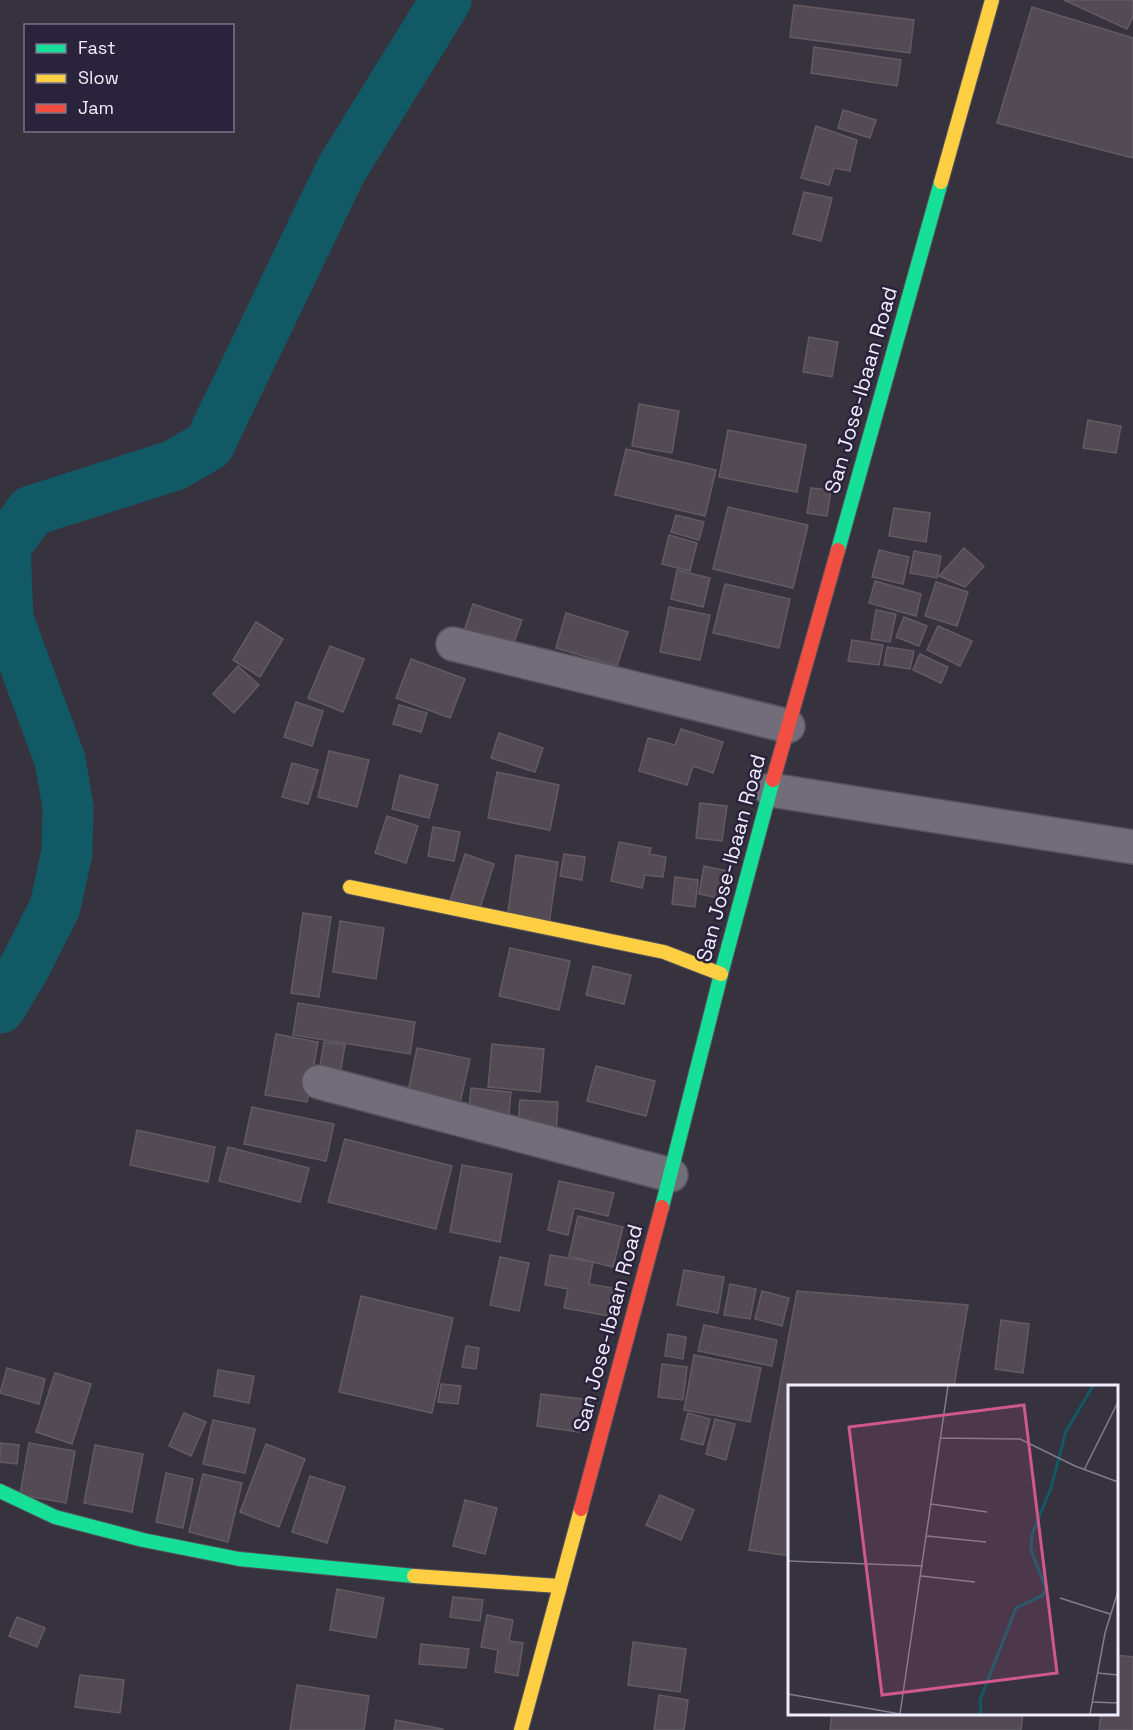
<svg xmlns="http://www.w3.org/2000/svg" width="1133" height="1730" viewBox="0 0 1133 1730" font-family="'Space Grotesk',sans-serif">
	<style>
		.lines { fill: none; stroke-linecap: round; stroke-linejoin: round }
		.river { stroke: #125966; stroke-width: 51 }
		.building { fill: #534a54; stroke: #625b64; stroke-width: 1.5 }
		.street-casing { stroke: #55525d; stroke-width: 36 }
		.fast-casing { stroke: #55525d; stroke-width: 16 }
		.slow-casing { stroke: #55525d; stroke-width: 16 }
		.jam-casing { stroke: #55525d; stroke-width: 16 }
		.street { stroke: #716e79; stroke-width: 33 }
		.fast { stroke: #16e098; stroke-width: 14 }
		.slow { stroke: #ffcf43; stroke-width: 14 }
		.jam { stroke: #f24e42; stroke-width: 14 }
		.labels { text-anchor: middle; stroke-width: 5; stroke-linejoin: round; paint-order: stroke }
		.street-label { font-size: 21px; fill: #f0edfd; stroke: #29233b }
		.inset-river { fill: none; stroke: #125966; stroke-width: 3 }
		.inset-road { fill: none; stroke: #807d8b; stroke-width: 1.5 }
		.view { fill: #d0588c; fill-opacity: 0.15; stroke: #d0588c; stroke-width: 3 }
		.inset-edge { fill: none; stroke: #f0edfd; stroke-width: 3 }
	</style>
	<rect width="100%" height="100%" fill="#36333f"/>
	<g class="lines">
		<polyline class="river" points="0,1008 24,968 55,907 67,852 68,807 60,760 8,619 5,547 31,511 175,465 209,445 341,170 446,0"/>
	</g>
	<g class="building">
		<polygon points="1064,0 1133,0 1133,17 1127,29"/>
		<polygon points="794,5 914,20 910,53 790,37"/>
		<polygon points="1032,7 1133,38 1133,158 997,123"/>
		<polygon points="814,47 901,60 897,86 811,73"/>
		<polygon points="843,110 876,120 870,138 838,128"/>
		<polygon points="816,126 857,140 850,171 834,168 829,185 801,178"/>
		<polygon points="804,192 832,198 821,241 793,234"/>
		<polygon points="809,337 838,342 832,377 803,372"/>
		<polygon points="639,404 679,411 672,453 632,446"/>
		<polygon points="1088,420 1121,426 1116,453 1083,448"/>
		<polygon points="728,430 806,445 797,492 719,477"/>
		<polygon points="626,449 716,470 705,516 615,495"/>
		<polygon points="811,488 831,490 827,516 807,513"/>
		<polygon points="728,507 808,525 793,588 713,569"/>
		<polygon points="894,508 930,513 926,542 889,536"/>
		<polygon points="676,515 704,522 699,540 671,532"/>
		<polygon points="669,535 697,543 690,571 662,564"/>
		<polygon points="964,548 984,566 965,587 939,576"/>
		<polygon points="879,550 909,557 903,584 872,577"/>
		<polygon points="914,551 941,556 937,578 910,573"/>
		<polygon points="677,570 710,578 703,607 671,599"/>
		<polygon points="875,581 921,594 916,616 869,603"/>
		<polygon points="936,582 968,592 957,626 925,616"/>
		<polygon points="725,584 790,599 779,648 713,633"/>
		<polygon points="473,604 522,620 509,656 461,640"/>
		<polygon points="669,607 710,615 700,660 660,652"/>
		<polygon points="876,610 896,614 890,642 871,639"/>
		<polygon points="566,613 628,632 617,666 556,648"/>
		<polygon points="904,617 927,626 919,646 896,637"/>
		<polygon points="256,622 283,639 260,677 233,660"/>
		<polygon points="938,626 972,641 960,666 927,650"/>
		<polygon points="852,640 883,645 879,665 848,661"/>
		<polygon points="330,646 364,659 343,712 308,698"/>
		<polygon points="887,647 914,651 910,669 884,665"/>
		<polygon points="920,654 948,667 941,683 913,670"/>
		<polygon points="411,659 465,679 450,718 396,698"/>
		<polygon points="238,666 259,685 234,713 213,694"/>
		<polygon points="296,702 323,711 312,746 284,737"/>
		<polygon points="399,705 427,713 421,732 393,724"/>
		<polygon points="681,729 723,742 713,773 693,766 687,785 639,771 648,738 675,745"/>
		<polygon points="499,733 543,748 535,772 491,758"/>
		<polygon points="329,751 369,760 357,807 318,797"/>
		<polygon points="292,763 318,770 308,804 282,797"/>
		<polygon points="497,772 559,785 550,830 488,818"/>
		<polygon points="400,775 438,785 429,818 392,809"/>
		<polygon points="700,803 727,806 722,841 696,838"/>
		<polygon points="387,816 418,826 406,863 375,853"/>
		<polygon points="433,827 460,832 454,861 428,856"/>
		<polygon points="619,842 651,848 649,854 666,857 663,877 645,875 642,888 611,881"/>
		<polygon points="465,854 494,864 479,911 450,901"/>
		<polygon points="564,854 585,857 582,880 560,876"/>
		<polygon points="516,855 558,862 549,924 507,918"/>
		<polygon points="704,866 728,871 723,899 699,894"/>
		<polygon points="675,877 698,880 695,907 672,904"/>
		<polygon points="303,913 331,917 319,997 291,993"/>
		<polygon points="340,921 384,928 376,979 333,972"/>
		<polygon points="510,948 570,961 559,1010 499,996"/>
		<polygon points="593,966 631,975 624,1004 586,995"/>
		<polygon points="298,1003 415,1022 410,1054 293,1035"/>
		<polygon points="276,1034 318,1042 307,1102 265,1095"/>
		<polygon points="324,1042 345,1045 340,1075 319,1072"/>
		<polygon points="492,1044 544,1049 540,1092 488,1087"/>
		<polygon points="417,1048 470,1059 458,1112 406,1102"/>
		<polygon points="596,1066 655,1081 646,1116 587,1101"/>
		<polygon points="471,1088 511,1092 508,1123 468,1119"/>
		<polygon points="520,1100 558,1102 556,1136 517,1133"/>
		<polygon points="252,1107 334,1124 326,1161 244,1144"/>
		<polygon points="137,1130 215,1147 208,1182 130,1165"/>
		<polygon points="345,1139 452,1166 436,1229 328,1202"/>
		<polygon points="228,1147 309,1168 300,1202 219,1181"/>
		<polygon points="462,1165 512,1174 500,1242 450,1232"/>
		<polygon points="559,1181 614,1193 608,1216 574,1208 568,1235 548,1230"/>
		<polygon points="578,1216 623,1227 613,1267 569,1256"/>
		<polygon points="550,1255 593,1262 589,1284 613,1288 608,1316 564,1308 568,1289 545,1285"/>
		<polygon points="500,1257 529,1263 519,1311 490,1305"/>
		<polygon points="684,1270 724,1277 718,1313 677,1305"/>
		<polygon points="730,1284 756,1289 750,1319 724,1315"/>
		<polygon points="762,1291 789,1298 782,1326 755,1319"/>
		<polygon points="797,1291 968,1305 954,1386 790,1386 790,1556 749,1550"/>
		<polygon points="361,1296 453,1318 432,1413 339,1392"/>
		<polygon points="1001,1320 1029,1324 1023,1373 995,1369"/>
		<polygon points="704,1325 777,1340 772,1366 698,1351"/>
		<polygon points="668,1334 686,1337 683,1359 665,1356"/>
		<polygon points="466,1346 479,1348 476,1369 462,1367"/>
		<polygon points="694,1355 761,1368 750,1422 684,1410"/>
		<polygon points="662,1364 687,1367 683,1400 658,1397"/>
		<polygon points="7,1368 45,1379 39,1404 0,1393"/>
		<polygon points="218,1370 254,1376 249,1403 214,1396"/>
		<polygon points="55,1373 91,1384 72,1444 36,1432"/>
		<polygon points="441,1384 461,1386 458,1404 438,1402"/>
		<polygon points="541,1394 591,1400 586,1433 537,1426"/>
		<polygon points="184,1413 206,1422 191,1456 169,1446"/>
		<polygon points="688,1413 710,1419 703,1445 681,1439"/>
		<polygon points="715,1419 735,1424 726,1460 706,1454"/>
		<polygon points="213,1420 255,1429 245,1473 203,1464"/>
		<polygon points="0,1443 19,1445 17,1464 0,1462"/>
		<polygon points="29,1443 75,1451 66,1503 20,1495"/>
		<polygon points="266,1444 305,1459 279,1527 240,1512"/>
		<polygon points="95,1445 143,1454 132,1512 84,1503"/>
		<polygon points="166,1473 193,1479 183,1528 156,1522"/>
		<polygon points="203,1474 242,1483 228,1542 189,1532"/>
		<polygon points="310,1476 345,1487 327,1543 292,1532"/>
		<polygon points="660,1495 694,1510 681,1540 646,1525"/>
		<polygon points="465,1500 497,1508 485,1554 453,1546"/>
		<polygon points="337,1589 384,1598 376,1638 330,1630"/>
		<polygon points="453,1597 483,1600 480,1621 450,1617"/>
		<polygon points="487,1615 513,1620 509,1641 523,1643 518,1676 495,1672 498,1650 481,1647"/>
		<polygon points="17,1617 45,1628 37,1647 9,1636"/>
		<polygon points="633,1642 686,1649 680,1692 628,1685"/>
		<polygon points="421,1644 469,1649 466,1668 419,1664"/>
		<polygon points="1116,1655 1133,1657 1133,1730 1099,1730 1101,1714 1116,1714"/>
		<polygon points="80,1675 124,1680 120,1713 75,1707"/>
		<polygon points="297,1685 369,1696 364,1730 290,1730"/>
		<polygon points="659,1695 688,1700 684,1730 654,1730"/>
		<polygon points="832,1714 1023,1714 1021,1730 830,1730"/>
		<polygon points="396,1720 443,1729 443,1730 394,1730"/>
	</g>
	<g class="lines">
		<defs>
			<g id="street">
				<polyline points="453,644 788,726"/>
				<polyline points="771,790 1133,847"/>
				<polyline points="319,1082 671,1175"/>
			</g>
			<g id="fast">
				<polyline points="838,550 941,182"/>
				<polyline points="662,1207 721,974 773,780"/>
				<polyline points="0,1491 55,1517 143,1540 239,1559 414,1576"/>
			</g>
			<g id="slow">
				<polyline points="941,182 992,0"/>
				<polyline points="350,887 664,952 721,974"/>
				<polyline points="414,1576 559,1586"/>
				<polyline points="521,1730 581,1509"/>
			</g>
			<g id="jam">
				<polyline points="773,780 838,550"/>
				<polyline points="581,1509 662,1207"/>
			</g>
		</defs>
		<use href="#street" class="street-casing"/>
		<use href="#fast" class="fast-casing"/>
		<use href="#slow" class="slow-casing"/>
		<use href="#jam" class="jam-casing"/>
		<use href="#street" class="street"/>
		<use href="#fast" class="fast"/>
		<use href="#slow" class="slow"/>
		<use href="#jam" class="jam"/>
	</g>
	<g class="labels">
		<g class="street-label">
			<text transform="translate(861 390) rotate(-74)" y="7">San Jose-Ibaan Road</text>
			<text transform="translate(731 858) rotate(-75)" y="7">San Jose-Ibaan Road</text>
			<text transform="translate(608 1328) rotate(-75)" y="7">San Jose-Ibaan Road</text>
		</g>
	</g>
	<g transform="translate(788 1385)">
		<rect width="330" height="330" fill="#36333f"/>
		<path class="inset-river" d="M193,329L192,315L228,223L255,210L258,204L243,165L244,149L263,103L278,46L305,1"/>
		<path class="inset-road" d="M152,53L232,54L287,81L330,97M296,85L330,17M143,119L199,127M139,151L198,157M0,176L135,181M133,191L187,197M272,213L322,229M309,288L330,290M0,309L112,329M304,317L330,318M112,329L160,1M302,329L317,248L330,206"/>
		<path class="view" d="M236,20L269,288L94,310L61,42Z"/>
		<rect width="330" height="330" class="inset-edge"/>
	</g>
	<rect x="24" y="24" width="210" height="108" fill="#29233b" stroke="#797489" stroke-width="1.5"/>
	<rect x="36" y="44" width="30" height="9" fill="#16e098" stroke="#797489" stroke-width="1.5"/>
	<text x="78" y="54" font-size="18" fill="#f0edfd">Fast</text>
	<rect x="36" y="74" width="30" height="9" fill="#ffcf43" stroke="#797489" stroke-width="1.5"/>
	<text x="78" y="84" font-size="18" fill="#f0edfd">Slow</text>
	<rect x="36" y="104" width="30" height="9" fill="#f24e42" stroke="#797489" stroke-width="1.5"/>
	<text x="78" y="114" font-size="18" fill="#f0edfd">Jam</text>
</svg>
